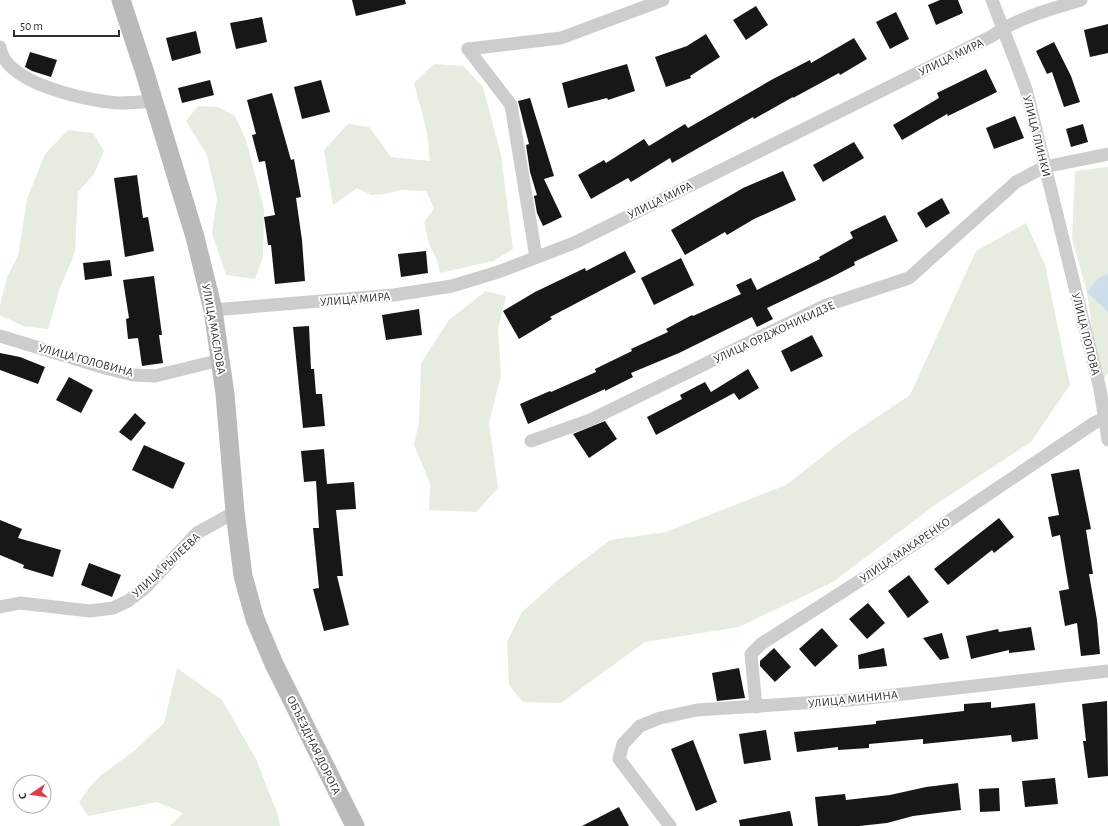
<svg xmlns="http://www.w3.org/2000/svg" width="1108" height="826" viewBox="0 0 1108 826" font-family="'Alegreya Sans',sans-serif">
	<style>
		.green { fill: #e6ecdf }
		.water { fill: #ccdeea }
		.building { fill: #171717 }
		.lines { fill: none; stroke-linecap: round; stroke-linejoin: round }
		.street { stroke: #cdcdcd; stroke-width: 13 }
		.secondary { stroke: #bababa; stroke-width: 19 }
		.labels { text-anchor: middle; stroke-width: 4; stroke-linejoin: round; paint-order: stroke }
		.street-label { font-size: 12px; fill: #303030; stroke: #fff }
	</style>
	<rect width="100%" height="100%" fill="#fff"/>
	<g class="green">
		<polygon points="434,64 463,66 483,87 501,155 513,249 493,261 440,273 437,260 429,244 424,222 434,208 426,191 400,190 386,194 371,195 357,188 333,205 324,150 348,124 369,127 391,157 430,161 427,132 414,83"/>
		<polygon points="198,106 218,107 235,116 246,140 264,209 263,257 255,279 226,275 212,233 217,199 207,155 186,121"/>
		<polygon points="68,130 93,133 104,151 94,174 78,192 75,252 60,288 48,329 23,326 0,315 0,306 7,277 18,256 27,199 45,154"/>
		<polygon points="1108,167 1108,373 1100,386 1087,292 1072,239 1075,171"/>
		<polygon points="1026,223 1045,265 1070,385 1031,442 935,505 833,582 739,627 645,642 561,703 523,702 509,685 507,642 522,612 558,580 610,540 666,532 786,485 850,435 910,395 976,251"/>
		<polygon points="486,291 506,296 498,328 501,375 489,423 498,488 476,512 429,510 430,483 414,445 419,422 421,363 449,320"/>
		<polygon points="177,668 222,700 256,759 278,815 280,826 170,826 183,813 157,802 88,816 79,802 90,787 100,776 134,751 164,723"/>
	</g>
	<polygon class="water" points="1108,274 1108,312 1087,292 1099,278"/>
	<g class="building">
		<polygon points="352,0 405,0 406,4 356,16"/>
		<polygon points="940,0 958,0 963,13 936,25 928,5"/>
		<polygon points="756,6 768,25 746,40 733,20"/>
		<polygon points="896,12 909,39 890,49 876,22"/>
		<polygon points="262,17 267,42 236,49 230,23"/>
		<polygon points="1108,24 1108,53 1090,57 1084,30"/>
		<polygon points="196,31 201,53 172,61 166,38"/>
		<polygon points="706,34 720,57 690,76 691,78 666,87 655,57 687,46"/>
		<polygon points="854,38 867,59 840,75 839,73 793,98 793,97 754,119 753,117 672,163 670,158 631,182 628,178 591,199 578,175 604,160 606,163 644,139 649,146 685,124 688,128 773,79 810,60 811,63"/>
		<polygon points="1054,42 1071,76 1080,102 1064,107 1052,72 1047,74 1036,51"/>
		<polygon points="30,52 57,60 51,77 32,71 25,67"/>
		<polygon points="627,64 635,91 608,100 607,98 568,108 562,83"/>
		<polygon points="986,69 997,92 948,116 947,114 902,140 893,125 939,98 937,93"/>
		<polygon points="210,80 214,95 182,103 178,88"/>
		<polygon points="321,80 330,112 302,119 294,87"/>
		<polygon points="272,93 291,160 294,159 301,197 296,198 302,240 305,281 275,284 271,245 268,245 264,217 275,215 265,161 259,162 252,135 256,134 247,100"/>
		<polygon points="530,98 554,176 544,179 562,217 543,226 537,213 534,196 537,195 530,172 526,145 529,144 518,101"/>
		<polygon points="1015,116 1024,138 994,149 986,128"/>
		<polygon points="1083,124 1088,142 1071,147 1066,129"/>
		<polygon points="854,142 864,158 823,182 813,165"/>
		<polygon points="783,171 796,200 754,219 727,235 725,232 685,255 671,230 743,188"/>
		<polygon points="137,175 143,218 148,217 154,251 125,257 114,178"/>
		<polygon points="942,198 950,213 926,228 917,213"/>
		<polygon points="885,215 898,241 854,262 855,265 830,278 767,308 773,319 757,327 752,317 679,353 631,373 633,377 605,391 605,389 528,424 520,404 550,391 551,392 596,372 595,369 632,351 631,349 668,332 666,329 692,315 693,316 741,294 736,285 751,278 757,290 820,259 819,257 853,238 850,232"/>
		<polygon points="426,251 428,273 401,277 398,254"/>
		<polygon points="625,251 636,272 550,317 552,319 519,339 503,311 535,292 585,268 586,271"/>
		<polygon points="681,258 694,285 654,305 641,278"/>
		<polygon points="110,260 112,276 85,280 83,263"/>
		<polygon points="154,276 162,335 159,335 163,363 142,366 138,338 128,339 126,319 129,318 123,280"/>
		<polygon points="419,309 422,335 386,340 382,315"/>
		<polygon points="309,326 311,369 314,369 316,394 322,394 325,426 303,428 293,327"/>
		<polygon points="812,335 823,356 791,372 781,351"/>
		<polygon points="0,353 20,357 45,367 38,384 0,370"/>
		<polygon points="748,369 759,388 739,400 734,393 656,435 647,417 682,399 680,395 705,382 711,392"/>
		<polygon points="69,377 93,390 81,413 56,400"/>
		<polygon points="135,413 146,423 131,441 119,432"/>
		<polygon points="605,421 617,439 589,458 573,434"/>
		<polygon points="144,445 185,463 173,489 132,470"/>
		<polygon points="324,449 327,484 354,482 356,509 336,510 343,576 337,576 349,625 324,631 313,589 319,588 313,528 319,528 316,481 304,482 301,451"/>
		<polygon points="1079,469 1091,529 1086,530 1093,574 1089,574 1097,620 1100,654 1081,656 1077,623 1065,626 1059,591 1069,589 1060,535 1052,537 1048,517 1059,515 1051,474"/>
		<polygon points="999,518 1014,537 994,553 992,550 948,585 934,569"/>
		<polygon points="0,520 22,529 18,538 61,550 53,577 23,568 24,565 0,555"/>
		<polygon points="89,563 121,575 112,597 81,585"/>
		<polygon points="909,575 929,602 908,618 888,591"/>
		<polygon points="868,603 885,623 867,639 849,619"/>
		<polygon points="1031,627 1035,650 1009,653 1009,650 971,659 966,636 998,629 999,632"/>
		<polygon points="822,628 838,646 815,667 799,649"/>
		<polygon points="942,633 949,658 940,660 923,638"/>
		<polygon points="774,648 791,667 775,682 760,666 760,661"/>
		<polygon points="884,648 887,666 859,669 858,655"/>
		<polygon points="739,668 745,698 717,701 712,673"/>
		<polygon points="1107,701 1108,776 1088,778 1083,741 1086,741 1082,704"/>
		<polygon points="991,702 991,708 1035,703 1038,739 1012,742 1011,735 923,744 923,739 869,744 869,748 838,750 838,747 797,752 794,732 876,724 876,721 964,711 964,704"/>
		<polygon points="766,730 771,760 744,764 739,734"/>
		<polygon points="693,740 717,802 696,811 671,749"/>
		<polygon points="1055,778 1058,804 1025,807 1022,781"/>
		<polygon points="958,783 961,810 913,816 887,823 859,826 818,826 815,797 845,794 846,800 890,795 926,787"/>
		<polygon points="999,788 1000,811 980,812 979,789"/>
		<polygon points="619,807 629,826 582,826"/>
		<polygon points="790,811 793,826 740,826 739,820"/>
	</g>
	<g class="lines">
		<g class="street">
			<polyline points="992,0 1026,89 1100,389 1108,440"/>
			<path d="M0,47C5,84 88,101 119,103C130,103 142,102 153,101"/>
			<polyline points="468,49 511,105 536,257"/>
			<polyline points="468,49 561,38 663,0"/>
			<path d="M213,310L394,295L452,286L498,272L574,243L992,36C1017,18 1051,9 1081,0"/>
			<polyline points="0,336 105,368 133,375 155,376 220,360"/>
			<polyline points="531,441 590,420 824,306 909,278 1016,182 1044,167 1108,154"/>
			<polyline points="0,607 20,603 90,611 113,608 128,601 145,588 197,533 235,512"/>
			<polyline points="756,707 751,654 761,644 867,576 1094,423 1105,418"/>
			<polyline points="670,826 619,759 623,744 640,726 660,718 697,710 850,700 1108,671"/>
		</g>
		<polyline class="secondary" points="121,0 144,70 195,237 213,310 225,394 235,512 243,576 255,619 274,664 355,826"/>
	</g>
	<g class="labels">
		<g class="street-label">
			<text transform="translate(951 57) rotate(-26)" y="4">УЛИЦА МИРА</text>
			<text transform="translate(1037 136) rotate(76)" y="4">УЛИЦА ГЛИНКИ</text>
			<text transform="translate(660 200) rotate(-26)" y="4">УЛИЦА МИРА</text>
			<text transform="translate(355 299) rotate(-5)" y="4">УЛИЦА МИРА</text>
			<text transform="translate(214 329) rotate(80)" y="4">УЛИЦА МАСЛОВА</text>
			<text transform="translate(774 332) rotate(-25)" y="4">УЛИЦА ОРДЖОНИКИДЗЕ</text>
			<text transform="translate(1086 334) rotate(76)" y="4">УЛИЦА ПОПОВА</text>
			<text transform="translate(86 360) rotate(15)" y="4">УЛИЦА ГОЛОВИНА</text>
			<text transform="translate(905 550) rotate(-34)" y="4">УЛИЦА МАКАРЕНКО</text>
			<text transform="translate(166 565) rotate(-43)" y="4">УЛИЦА РЫЛЕЕВА</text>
			<text transform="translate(853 699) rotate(-6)" y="4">УЛИЦА МИНИНА</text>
			<text transform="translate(314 745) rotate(64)" y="4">ОБЪЕЗДНАЯ ДОРОГА</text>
		</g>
	</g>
	<g transform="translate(32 794) rotate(257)"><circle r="19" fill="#ffffff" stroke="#acacac"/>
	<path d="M0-3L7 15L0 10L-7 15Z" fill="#da3e49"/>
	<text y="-6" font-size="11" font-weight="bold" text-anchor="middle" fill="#303030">С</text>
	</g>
	<path d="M14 30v6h105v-6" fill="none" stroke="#303030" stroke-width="2"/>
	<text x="20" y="30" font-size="12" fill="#303030" stroke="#ffffff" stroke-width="3" paint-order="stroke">50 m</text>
</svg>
